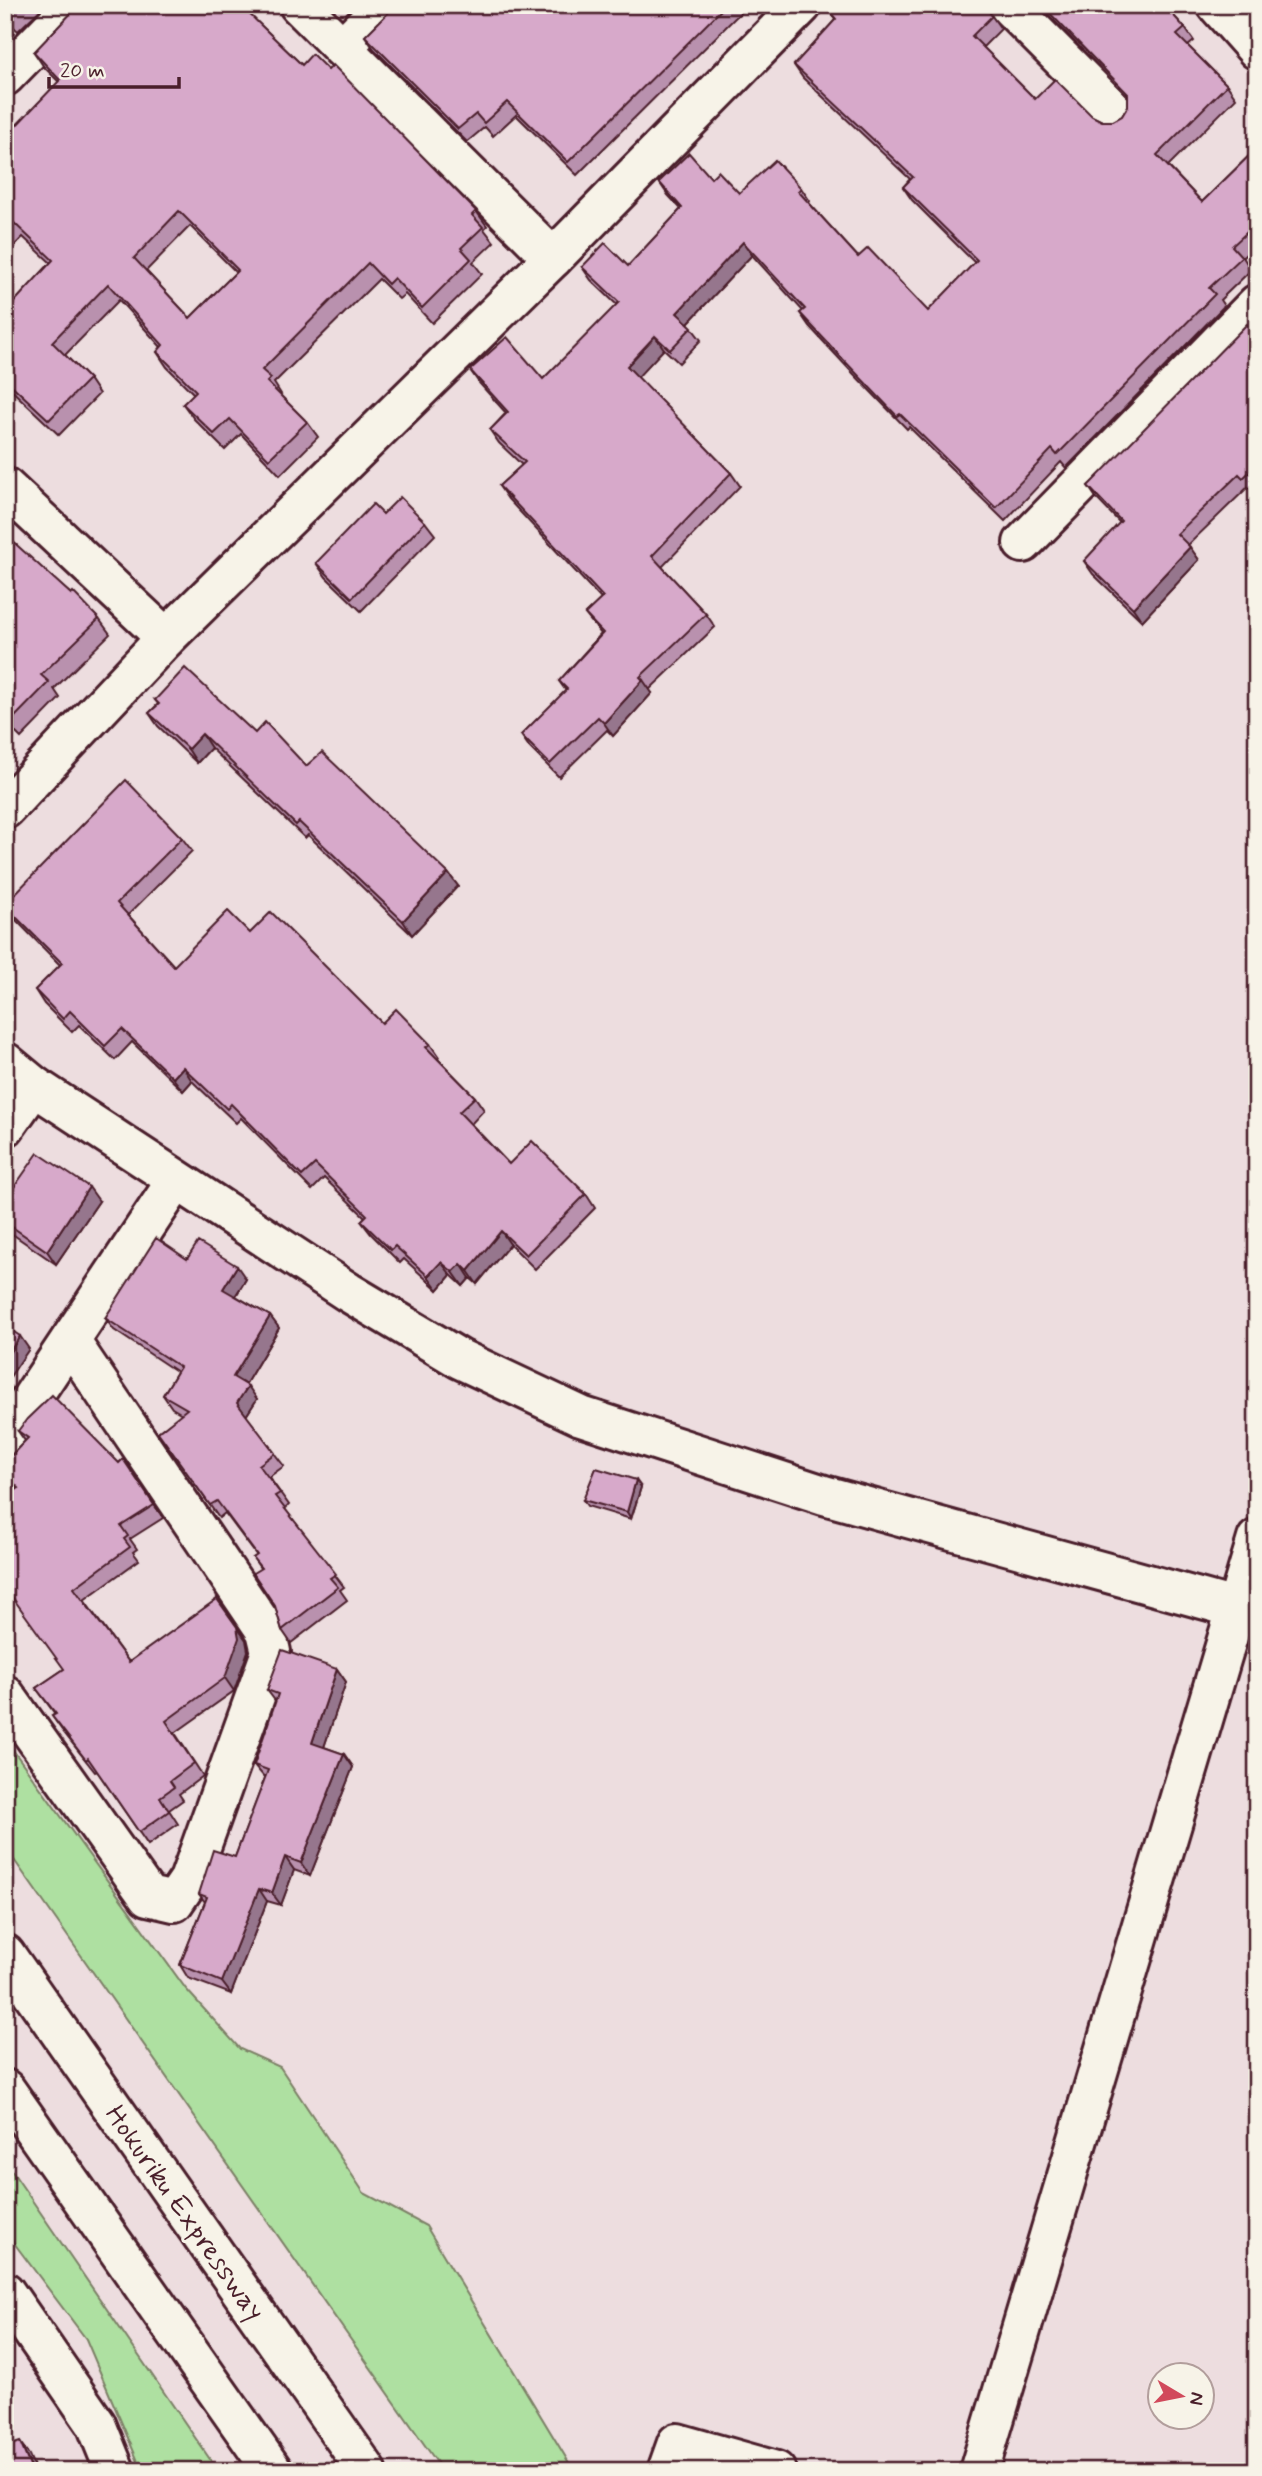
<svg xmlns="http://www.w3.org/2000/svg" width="1262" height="2476" viewBox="0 0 1262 2476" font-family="Mynerve,sans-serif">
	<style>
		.green { fill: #aee0a1; stroke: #7c8066; stroke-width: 2 }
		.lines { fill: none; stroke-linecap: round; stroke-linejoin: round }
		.street-casing { stroke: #4a1f2b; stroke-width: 44 }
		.secondary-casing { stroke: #4a1f2b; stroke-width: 44 }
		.highway-casing { stroke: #4a1f2b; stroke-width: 44 }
		.street { stroke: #f7f3e8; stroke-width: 38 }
		.secondary { stroke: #f7f3e8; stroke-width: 38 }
		.highway { stroke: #f7f3e8; stroke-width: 38 }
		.wall { fill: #b991ae; stroke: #4a1f2b; stroke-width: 2; fill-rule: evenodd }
		.shaded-wall { fill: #96768d; stroke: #4a1f2b; stroke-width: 2 }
		.building { fill: #d7a9ca; stroke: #4a1f2b; stroke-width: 2; fill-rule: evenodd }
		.labels { text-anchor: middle; stroke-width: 6; stroke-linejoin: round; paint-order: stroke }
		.street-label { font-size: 28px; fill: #4a1f2b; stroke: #f7f3e8 }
	</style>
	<rect width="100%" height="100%" fill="#eddddf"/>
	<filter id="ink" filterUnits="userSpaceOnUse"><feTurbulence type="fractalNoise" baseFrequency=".0143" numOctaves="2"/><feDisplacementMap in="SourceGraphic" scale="14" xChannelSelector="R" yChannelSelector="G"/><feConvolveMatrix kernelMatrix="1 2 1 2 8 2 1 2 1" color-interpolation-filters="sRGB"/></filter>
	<g filter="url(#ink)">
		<g class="green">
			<polygon points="5,1739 186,1989 240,2049 280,2067 364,2193 426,2226 574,2471 443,2471 5,1847"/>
			<polygon points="5,2161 218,2471 142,2471 86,2339 5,2231"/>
		</g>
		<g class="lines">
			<defs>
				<g id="street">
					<polyline points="299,5 553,258"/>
					<polyline points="1008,5 1116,113"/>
					<polyline points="1217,5 1257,50"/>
					<polyline points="342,48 384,5"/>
					<polyline points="5,76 74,5"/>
					<polyline points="5,487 166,638"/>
					<polyline points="1023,543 1257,304"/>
					<polyline points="5,1438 176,1181"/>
					<polyline points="5,1695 148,1896 174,1902 189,1880 271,1652 266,1631 70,1341"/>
					<polyline points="667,2471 677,2443 776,2471"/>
					<polyline points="979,2471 1257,1539"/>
				</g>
				<g id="secondary">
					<polyline points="5,809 166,638 553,258 802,5"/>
					<polyline points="5,1062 34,1086 348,1292 460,1359 581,1416 824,1495 1257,1614"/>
					<polyline points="5,1127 34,1086"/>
					<polyline points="5,2292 96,2424 115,2471"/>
				</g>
				<g id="highway">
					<polyline points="5,1954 367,2471"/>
					<polyline points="5,2089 273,2471"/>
				</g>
			</defs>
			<use href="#street" class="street-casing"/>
			<use href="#secondary" class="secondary-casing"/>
			<use href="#highway" class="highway-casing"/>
			<use href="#street" class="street"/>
			<use href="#secondary" class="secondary"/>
			<use href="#highway" class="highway"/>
		</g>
		<g class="wall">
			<polygon points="5,5 45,5 18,31 5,19"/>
			<path d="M79,5H243L242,7L302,65L476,211L487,226L484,229L494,242L473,262L482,274L432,323L405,294L399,299L379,279L274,383L281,394L280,395L307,422L318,437L280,475L241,434L225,450L194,419L183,404L194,394L167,367L157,352L161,347L119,300L65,355L89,379L99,394L59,435L5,384V312L51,263L23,237L5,255V123L12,130L59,82L44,67L34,52ZM190,226L236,272L190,318L146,271Z"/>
			<polygon points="396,5 748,5 577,175 516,115 493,136 485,127 467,142 374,49 365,36"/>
			<polygon points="987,5 987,9 1001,29 983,47 1035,99 1092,116 1102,121 1113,121 1122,116 1128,106 1128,97 1039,5 1164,5 1185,28 1194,41 1188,46 1227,85 1236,98 1168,166 1202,202 1257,148 1257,244 1243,257 1251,270 1220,300 1224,306 1066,468 1061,462 1005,521 909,427 907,429 848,368 809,326 800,313 803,311 752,255 688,323 701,340 679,363 664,349 637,377 731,473 740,486 662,567 706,614 715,627 649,690 652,693 613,736 607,730 559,777 530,748 521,735 566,691 559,681 601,634 585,614 601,599 508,499 499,486 522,465 499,443 490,430 506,413 479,383 470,370 543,379 617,305 591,280 582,267 628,266 681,209 668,195 659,182 711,178 739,193 801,188 810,201 809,203 858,257 928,311 975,263 912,200 903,187 910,179 803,78 794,65 835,20 831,13"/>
			<polygon points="1257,333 1257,486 1252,491 1248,487 1188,545 1199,560 1142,621 1093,574 1084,561 1120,523 1097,499 1088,486"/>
			<polygon points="383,514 425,522 435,535 361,611 326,577 316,563"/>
			<polygon points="5,542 71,594 99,619 110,634 54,689 60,698 21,738 5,722"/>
			<polygon points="155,700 255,733 306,766 448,873 458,886 412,935 308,835 305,838 211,748 197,763 158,726 149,713 158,704"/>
			<polygon points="182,838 192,851 128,915 174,966 250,933 382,1023 430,1044 439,1057 438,1059 475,1097 484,1110 471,1124 509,1164 586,1194 595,1208 535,1269 510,1244 477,1284 470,1278 463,1286 451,1275 438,1290 404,1259 400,1263 371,1234 361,1221 365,1217 324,1178 312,1190 241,1118 236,1123 192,1081 183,1091 132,1042 115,1060 79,1025 72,1032 44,1004 35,990 60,965 14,918 5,906"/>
			<polygon points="5,1200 99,1201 56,1264 5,1229"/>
			<polygon points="187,1259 246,1279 236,1296 270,1316 279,1328 245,1385 257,1399 246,1416 284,1466 269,1477 289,1505 285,1509 344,1587 340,1590 347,1600 291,1643 282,1630 275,1606 260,1568 253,1558 257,1556 225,1513 219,1518 158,1432 182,1414 172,1408 163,1395 177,1372 114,1330 105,1318"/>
			<polygon points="18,1431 119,1463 123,1459 163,1518 130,1539 137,1549 133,1552 139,1560 84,1600 129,1662 246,1640 248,1651 234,1691 175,1733 203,1776 179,1794 183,1800 169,1810 178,1824 148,1845 97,1771 95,1772 61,1729 52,1716 55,1714 36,1688 64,1669 16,1489 5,1477 5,1462 25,1441"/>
			<polygon points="641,1487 631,1519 587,1506 583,1500"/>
			<polygon points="337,1669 346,1682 324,1747 344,1754 353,1767 310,1876 294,1870 281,1905 267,1901 231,1994 188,1978 180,1965 205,1902 199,1894 235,1857 265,1778 254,1765 276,1702 267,1690"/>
		</g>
		<g class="shaded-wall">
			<polygon points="743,242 752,255 686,325 677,313"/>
			<polygon points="655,336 664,349 636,379 627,366"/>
			<polygon points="1190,547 1199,560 1142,621 1133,608"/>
			<polygon points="643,680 652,693 613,736 604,723"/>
			<polygon points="202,734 211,748 197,763 188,749"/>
			<polygon points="448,873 458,886 412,935 403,921"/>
			<polygon points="183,1067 192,1081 183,1091 173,1078"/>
			<polygon points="89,1187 99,1201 56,1264 47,1251"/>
			<polygon points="501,1231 510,1244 477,1284 468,1271"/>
			<polygon points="441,1262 451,1275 438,1290 428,1276"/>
			<polygon points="461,1264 470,1278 463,1286 453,1272"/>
			<polygon points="237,1266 246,1279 232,1301 223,1289"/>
			<polygon points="270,1316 279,1328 242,1390 233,1377"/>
			<polygon points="20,1336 29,1349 5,1384 5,1359"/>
			<polygon points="248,1386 257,1399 246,1416 237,1403"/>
			<polygon points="636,1480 641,1487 631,1519 627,1512"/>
			<polygon points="217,1599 246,1640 248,1651 234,1691 225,1678"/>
			<polygon points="337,1669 346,1682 321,1756 312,1743"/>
			<polygon points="344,1754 353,1767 310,1876 301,1863"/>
			<polygon points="285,1857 294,1870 281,1905 272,1893"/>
			<polygon points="259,1889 267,1901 231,1994 222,1982"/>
			<polygon points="20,2442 29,2455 36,2471 32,2471"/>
		</g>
		<g class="building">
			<polygon points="5,5 19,5 7,16 5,14"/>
			<path d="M79,5H240L302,65L312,54L328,70L333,65L476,211L472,215L483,227L461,248L471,259L422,308L394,278L388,284L368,263L262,370L271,378L267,382L307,422L269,459L230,419L214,434L183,404L196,391L157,352L163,345L108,284L52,342L89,379L49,420L5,379V312L53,260L12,221L5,229V123L12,130L60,80L34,52ZM179,211L238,270L190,318L134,258Z"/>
			<polygon points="396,5 726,5 568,162 507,102 484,123 476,114 458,129 365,36"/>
			<polygon points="838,5 984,5 992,16 972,36 1035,99 1055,79 1092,116 1102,121 1113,121 1122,116 1128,106 1128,94 1042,5 1164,5 1185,28 1177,35 1227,85 1157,155 1202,202 1257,148 1257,223 1232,246 1242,257 1209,288 1215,294 1057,455 1052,449 996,508 900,414 897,416 839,355 800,313 805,309 743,242 677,313 692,327 670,350 655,336 627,366 731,473 652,556 706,614 640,677 643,680 604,723 598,717 550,764 521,735 567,689 559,681 603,633 585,614 603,597 499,486 525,462 490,430 508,412 470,370 507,337 543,379 619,302 582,267 605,243 628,266 682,208 659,182 689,153 711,178 718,171 739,193 775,160 801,188 798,191 858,257 868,248 928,311 977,260 903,187 913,177 794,65 836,19 831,13"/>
			<polygon points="1247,324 1257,333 1257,465 1243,478 1239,474 1177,534 1190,547 1133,608 1084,561 1121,521 1088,486"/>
			<polygon points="400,497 425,522 352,598 316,563 373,504 383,514"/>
			<polygon points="9,538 71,594 73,592 99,619 41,675 49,682 10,722 5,717 5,542"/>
			<polygon points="185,668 255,733 265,722 306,766 322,752 448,873 403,921 299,822 296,825 202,734 188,749 149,713 159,704 155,700"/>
			<polygon points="126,780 182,838 117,903 174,966 228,911 250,933 271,912 382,1023 396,1009 430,1044 426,1047 475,1097 459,1112 509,1164 532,1141 586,1194 526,1255 501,1231 468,1271 461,1264 453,1272 441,1262 428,1276 395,1246 391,1250 361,1221 367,1215 315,1164 302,1176 231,1104 227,1109 183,1067 173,1078 122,1029 105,1046 70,1011 63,1019 35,990 62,963 5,906 5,904"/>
			<polygon points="38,1153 89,1187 47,1251 5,1222 5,1200"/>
			<polygon points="156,1238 187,1259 198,1242 237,1266 223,1289 270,1316 233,1377 248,1386 237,1403 275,1453 259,1465 280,1493 275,1496 336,1574 330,1578 338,1587 282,1630 275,1606 253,1573 261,1568 253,1558 257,1555 217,1501 210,1505 158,1432 187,1409 163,1395 180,1367 105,1318"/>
			<polygon points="5,1326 20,1336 5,1359"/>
			<polygon points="52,1395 119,1463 123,1459 154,1505 121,1526 128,1536 124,1539 130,1547 74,1588 129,1662 217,1599 237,1627 239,1638 225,1678 166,1721 194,1763 170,1781 174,1787 160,1797 169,1811 139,1832 88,1758 86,1760 52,1716 56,1714 36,1688 64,1669 5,1587 5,1497 19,1488 5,1475 5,1462 28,1438 18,1431 27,1419"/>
			<polygon points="596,1468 636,1480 627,1512 583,1500"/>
			<polygon points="282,1650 337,1669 312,1743 344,1754 301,1863 285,1857 272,1893 259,1889 222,1982 180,1965 207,1897 199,1894 213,1850 235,1857 268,1770 254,1765 278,1694 267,1690"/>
			<polygon points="20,2442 32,2471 5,2471 5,2447"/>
		</g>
	</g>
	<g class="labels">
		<g class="street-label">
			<text transform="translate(186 2212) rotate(55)" y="10">Hokuriku Expressway</text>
		</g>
	</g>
	<rect width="1262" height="2476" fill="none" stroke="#f7f3e8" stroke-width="28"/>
	<rect x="14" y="14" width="1234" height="2448" fill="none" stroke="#4a1f2b" stroke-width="2.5" filter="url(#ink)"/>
	<g transform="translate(1181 2396) rotate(100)"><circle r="33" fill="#f7f3e8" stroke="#b29e9c" stroke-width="2"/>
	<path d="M0-5L12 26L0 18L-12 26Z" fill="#d1495b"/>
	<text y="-10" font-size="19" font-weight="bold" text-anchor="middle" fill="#4a1f2b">N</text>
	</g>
	<path d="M49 77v10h130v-10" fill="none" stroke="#4a1f2b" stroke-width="3.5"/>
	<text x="60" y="77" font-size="21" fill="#4a1f2b" stroke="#f7f3e8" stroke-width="5" paint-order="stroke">20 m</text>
</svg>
